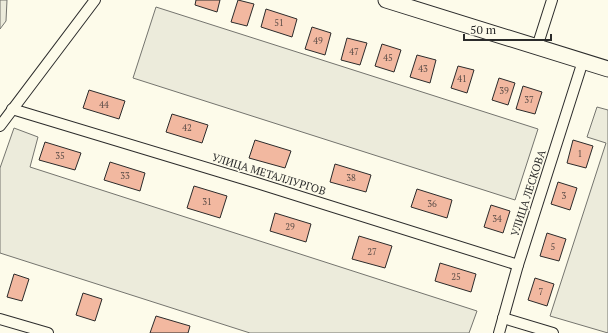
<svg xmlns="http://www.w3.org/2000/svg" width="608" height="333" viewBox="0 0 608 333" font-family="'PT Serif',serif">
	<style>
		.green { fill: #ecebdb; stroke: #74746e }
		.building { fill: #f2b8a0; stroke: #2b2b2b }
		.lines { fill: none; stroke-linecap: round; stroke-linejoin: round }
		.street-casing { stroke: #2b2b2b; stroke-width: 12 }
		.secondary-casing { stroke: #2b2b2b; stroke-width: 17 }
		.street { stroke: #fdfbea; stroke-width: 10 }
		.secondary { stroke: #fdfbea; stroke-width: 15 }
		.labels { text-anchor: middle; stroke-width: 3; stroke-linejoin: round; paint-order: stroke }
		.number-label { font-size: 9px; fill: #5d4e48 }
		.street-label { font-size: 11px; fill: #2b2b2b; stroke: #fdfbea }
	</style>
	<rect width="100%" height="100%" fill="#fdfbea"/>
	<g class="green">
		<polygon points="0,0 7,0 6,21 0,29"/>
		<polygon points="156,7 538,129 515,200 133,78"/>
		<polygon points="597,107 608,110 608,333 550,316 606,143 587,137"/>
		<polygon points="14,128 38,137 30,167 477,311 469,333 250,333 0,253 0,168"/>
	</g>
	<g class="building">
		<polygon points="196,0 220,0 217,12 195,5"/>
		<polygon points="238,0 254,4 247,26 231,22"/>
		<polygon points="266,9 297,19 292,37 261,27"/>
		<polygon points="312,27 331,33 325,55 305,49"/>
		<polygon points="347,38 367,43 360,65 341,60"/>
		<polygon points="382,44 401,50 394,72 375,66"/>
		<polygon points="417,55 436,60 430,83 410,77"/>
		<polygon points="458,66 474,70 467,93 451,88"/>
		<polygon points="499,78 515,83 508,105 492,100"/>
		<polygon points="523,86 542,92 535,114 516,109"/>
		<polygon points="89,90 125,101 119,119 83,108"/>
		<polygon points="172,114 208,125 202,143 166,132"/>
		<polygon points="255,140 291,151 285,168 249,158"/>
		<polygon points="573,140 593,146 586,168 567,163"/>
		<polygon points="45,142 81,153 75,170 39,160"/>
		<polygon points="110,162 145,173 140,191 104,180"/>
		<polygon points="335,164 371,175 366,192 330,182"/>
		<polygon points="558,182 577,188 570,210 551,204"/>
		<polygon points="194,186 227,196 220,218 187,208"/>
		<polygon points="417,189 452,200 447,218 411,207"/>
		<polygon points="491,205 510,211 503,233 484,227"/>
		<polygon points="275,213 311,224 306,242 270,231"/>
		<polygon points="547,233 566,239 559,261 540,256"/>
		<polygon points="359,236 392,246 385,268 352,259"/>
		<polygon points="440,263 476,274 471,292 435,281"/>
		<polygon points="14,274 29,279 22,301 7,297"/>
		<polygon points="535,278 554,284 547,306 528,300"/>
		<polygon points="83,293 102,299 95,321 76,315"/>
		<polygon points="156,316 190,326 188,333 150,333"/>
	</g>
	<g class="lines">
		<defs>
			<g id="street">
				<polyline points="537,47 552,0"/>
				<polyline points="12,109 257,183 518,265"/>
				<polyline points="0,126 95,0"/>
				<polyline points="503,318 553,333"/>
				<polyline points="0,319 48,333"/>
				<polyline points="499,333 518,265 583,61"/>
			</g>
			<polyline id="secondary" points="386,0 608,69"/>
		</defs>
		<use href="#street" class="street-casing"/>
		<use href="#secondary" class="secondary-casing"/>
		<use href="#street" class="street"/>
		<use href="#secondary" class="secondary"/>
	</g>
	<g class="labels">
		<g class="number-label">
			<text x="279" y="26">51</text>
			<text x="318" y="44">49</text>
			<text x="354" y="55">47</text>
			<text x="388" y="61">45</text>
			<text x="423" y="72">43</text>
			<text x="462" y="82">41</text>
			<text x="504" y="94">39</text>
			<text x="529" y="103">37</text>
			<text x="104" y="108">44</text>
			<text x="187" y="131">42</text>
			<text x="580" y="157">1</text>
			<text x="60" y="159">35</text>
			<text x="125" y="179">33</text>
			<text x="351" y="181">38</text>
			<text x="564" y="199">3</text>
			<text x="207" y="205">31</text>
			<text x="432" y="207">36</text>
			<text x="497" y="222">34</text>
			<text x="290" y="230">29</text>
			<text x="553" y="250">5</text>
			<text x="372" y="255">27</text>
			<text x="456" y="280">25</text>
			<text x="541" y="295">7</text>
		</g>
		<g class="street-label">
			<text transform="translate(269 174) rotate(17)" y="4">УЛИЦА МЕТАЛЛУРГОВ</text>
			<text transform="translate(528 193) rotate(-72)" y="4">УЛИЦА ЛЕСКОВА</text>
		</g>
	</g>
	<path d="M464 34v6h87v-6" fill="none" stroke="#2b2b2b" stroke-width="2"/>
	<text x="470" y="34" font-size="12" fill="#2b2b2b" stroke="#fdfbea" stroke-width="3" paint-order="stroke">50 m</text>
</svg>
